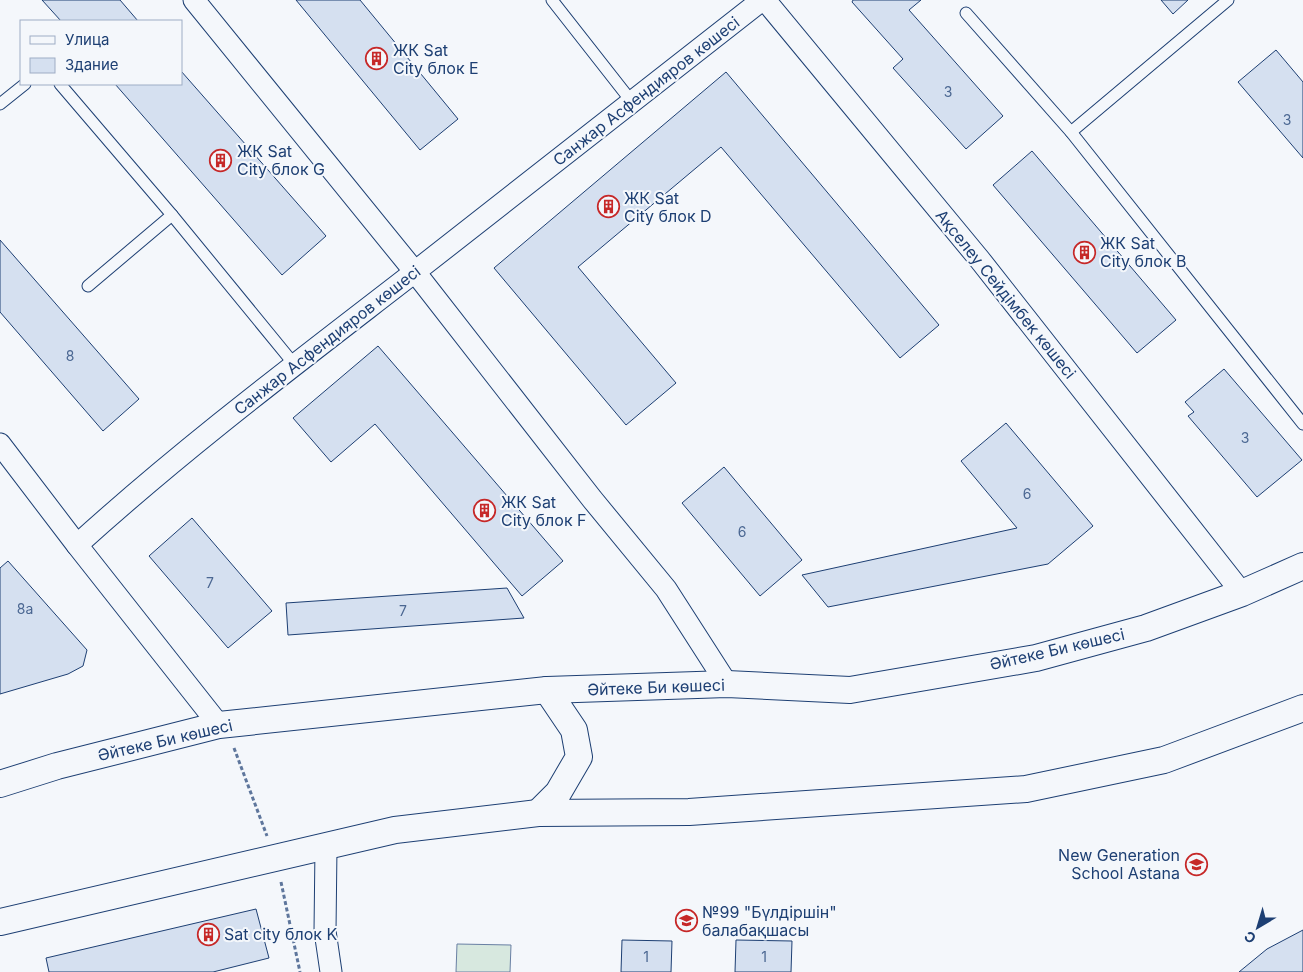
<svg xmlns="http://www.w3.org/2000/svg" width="1303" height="972" viewBox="0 0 1303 972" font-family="Inter,sans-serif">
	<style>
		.green { fill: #d7e8df; stroke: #687fa3 }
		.building { fill: #d5e0f0; stroke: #1d3f73 }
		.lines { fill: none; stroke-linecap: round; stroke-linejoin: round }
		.service-casing { stroke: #1d3f73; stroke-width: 13 }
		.minor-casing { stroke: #1d3f73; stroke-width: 23 }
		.tertiary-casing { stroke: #1d3f73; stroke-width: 28 }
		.path { stroke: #5e769c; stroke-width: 3; stroke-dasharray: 4 2.5; stroke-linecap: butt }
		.service { stroke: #f4f7fb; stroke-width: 11 }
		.minor { stroke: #f4f7fb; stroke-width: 21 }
		.tertiary { stroke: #f4f7fb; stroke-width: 26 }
		.labels { text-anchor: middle; stroke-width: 4; stroke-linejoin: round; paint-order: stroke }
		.number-label { font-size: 14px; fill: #4b6792 }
		.poi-label { font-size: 16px; fill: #1d3f73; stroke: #f4f7fb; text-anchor: start }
		.street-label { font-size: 16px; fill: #1d3f73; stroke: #f4f7fb }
	</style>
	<rect width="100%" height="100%" fill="#f4f7fb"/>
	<polygon class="green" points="457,944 511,945 510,972 456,972"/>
	<g class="building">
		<polygon points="42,0 120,0 138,21 61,21"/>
		<polygon points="296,0 360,0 458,119 420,150"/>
		<polygon points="853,0 921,0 909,10 1003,116 966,149 893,68 903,59 852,2"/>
		<polygon points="1161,0 1188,0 1173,14"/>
		<polygon points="1276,50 1303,82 1303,158 1238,82"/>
		<polygon points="181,71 326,236 282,275 115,84 181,84"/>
		<polygon points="726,72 939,325 900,358 721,147 578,267 676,383 626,425 494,268"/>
		<polygon points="1032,151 1176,320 1137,353 993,185"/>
		<polygon points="0,240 139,399 103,431 0,312"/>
		<polygon points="378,346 563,561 522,596 375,424 331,462 293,418"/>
		<polygon points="1224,369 1302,460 1257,497 1188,416 1194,412 1185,402"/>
		<polygon points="1006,423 1093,526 1048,564 828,607 802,575 1017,528 961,461"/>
		<polygon points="724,467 802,560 760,596 682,503"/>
		<polygon points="192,518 272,611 228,648 149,556"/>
		<polygon points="8,561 87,650 83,666 68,674 0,694 0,568"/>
		<polygon points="507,588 524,618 288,635 286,603"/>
		<polygon points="256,909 269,958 213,972 49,972 46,958"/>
		<polygon points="1303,930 1303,972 1239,972 1267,949"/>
		<polygon points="622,940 672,941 671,972 621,972"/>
		<polygon points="736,940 792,941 791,972 735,972"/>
	</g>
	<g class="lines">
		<defs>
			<g id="service">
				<polyline points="552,0 632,102"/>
				<polyline points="966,13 1071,132 1303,424"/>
				<polyline points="60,84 172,215 294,364"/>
				<polyline points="0,104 25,84"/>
				<polyline points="1071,132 1228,0"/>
				<polyline points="88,286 172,215"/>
			</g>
			<g id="minor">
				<polyline points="194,0 415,272 592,499 666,589 727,684"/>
				<polyline points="765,0 980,260 1242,593"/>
				<polyline points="0,444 77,545"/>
				<path d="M219,725L77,545C185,447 301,360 416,271C532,181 647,90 762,0"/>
				<polyline points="326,847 325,931 331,972"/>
			</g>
			<g id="tertiary">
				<polyline points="0,784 57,766 219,725 547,690 727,684 850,690 1036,658 1146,628 1242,593 1303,566"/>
				<polyline points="538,813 558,793 579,757 574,730 547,690"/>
				<polyline points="0,922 395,830 538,813 689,812 1026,789 1164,760 1303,708"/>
			</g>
		</defs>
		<use href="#service" class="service-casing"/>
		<use href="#minor" class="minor-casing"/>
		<use href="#tertiary" class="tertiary-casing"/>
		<g class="path">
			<polyline points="234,748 267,836"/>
			<polyline points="281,882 300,972"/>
		</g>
		<use href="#service" class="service"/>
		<use href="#minor" class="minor"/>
		<use href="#tertiary" class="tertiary"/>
	</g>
	<defs>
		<symbol id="building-ring" viewBox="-11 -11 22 22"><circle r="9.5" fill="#f4f7fb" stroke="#c62828" stroke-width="1.5"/><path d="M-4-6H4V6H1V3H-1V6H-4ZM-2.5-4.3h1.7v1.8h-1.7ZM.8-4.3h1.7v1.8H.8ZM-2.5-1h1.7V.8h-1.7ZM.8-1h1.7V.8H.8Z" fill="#c62828"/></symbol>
		<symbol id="school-ring" viewBox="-11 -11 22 22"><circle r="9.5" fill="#f4f7fb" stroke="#c62828" stroke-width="1.5"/><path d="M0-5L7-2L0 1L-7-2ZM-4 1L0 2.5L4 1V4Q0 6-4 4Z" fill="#c62828"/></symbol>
	</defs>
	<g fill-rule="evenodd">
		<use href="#building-ring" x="364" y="46" width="25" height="25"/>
		<use href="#building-ring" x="208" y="148" width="25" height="25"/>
		<use href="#building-ring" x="596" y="194" width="25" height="25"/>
		<use href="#building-ring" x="1072" y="240" width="25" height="25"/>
		<use href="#building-ring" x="472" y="498" width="25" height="25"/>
		<use href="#school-ring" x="1184" y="852" width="25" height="25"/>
		<use href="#school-ring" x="674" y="908" width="25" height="25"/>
		<use href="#building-ring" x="196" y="922" width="25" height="25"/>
	</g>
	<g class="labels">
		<g class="number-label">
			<text x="948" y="97">3</text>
			<text x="1287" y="125">3</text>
			<text x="70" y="361">8</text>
			<text x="1245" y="443">3</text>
			<text x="1027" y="499">6</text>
			<text x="742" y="537">6</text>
			<text x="210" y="588">7</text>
			<text x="25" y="614">8а</text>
			<text x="403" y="616">7</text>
			<text x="646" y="962">1</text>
			<text x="764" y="962">1</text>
		</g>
		<g class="poi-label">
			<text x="393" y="56">ЖК Sat<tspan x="393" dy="18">City блок E</tspan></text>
			<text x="237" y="157">ЖК Sat<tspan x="237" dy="18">City блок G</tspan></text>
			<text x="624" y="204">ЖК Sat<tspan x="624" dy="18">City блок D</tspan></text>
			<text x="1100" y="249">ЖК Sat<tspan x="1100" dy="18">City блок B</tspan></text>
			<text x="501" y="508">ЖК Sat<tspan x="501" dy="18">City блок F</tspan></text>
			<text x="1180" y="861" text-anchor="end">New Generation<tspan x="1180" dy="18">School Astana</tspan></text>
			<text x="702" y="918">№99 "Бүлдіршін"<tspan x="702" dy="18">балабақшасы</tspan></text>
			<text x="224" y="940">Sat city блок K</text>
		</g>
		<g class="street-label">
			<text transform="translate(646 91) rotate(-38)" y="6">Санжар Асфендияров көшесі</text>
			<text transform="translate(1006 294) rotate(51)" y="6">Ақселеу Сейдімбек көшесі</text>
			<text transform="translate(327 340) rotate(-38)" y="6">Санжар Асфендияров көшесі</text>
			<text transform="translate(1057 649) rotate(-13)" y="6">Әйтеке Би көшесі</text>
			<text transform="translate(656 687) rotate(-2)" y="6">Әйтеке Би көшесі</text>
			<text transform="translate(165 740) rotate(-13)" y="6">Әйтеке Би көшесі</text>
		</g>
	</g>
	<rect x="20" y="20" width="162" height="65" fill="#f4f7fb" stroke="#9eadc5"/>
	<rect x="30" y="36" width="25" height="8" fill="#f4f7fb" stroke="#9eadc5"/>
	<text x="65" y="45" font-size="15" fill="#1d3f73">Улица</text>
	<rect x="30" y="58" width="25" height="15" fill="#d5e0f0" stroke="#9eadc5"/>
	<text x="65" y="70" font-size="15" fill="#1d3f73">Здание</text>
	<g transform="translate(1258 927) rotate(218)" stroke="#f4f7fb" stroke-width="4" paint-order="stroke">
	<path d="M0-4L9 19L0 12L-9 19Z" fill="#1d3f73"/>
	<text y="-8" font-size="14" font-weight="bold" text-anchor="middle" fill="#1d3f73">С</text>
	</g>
</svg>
